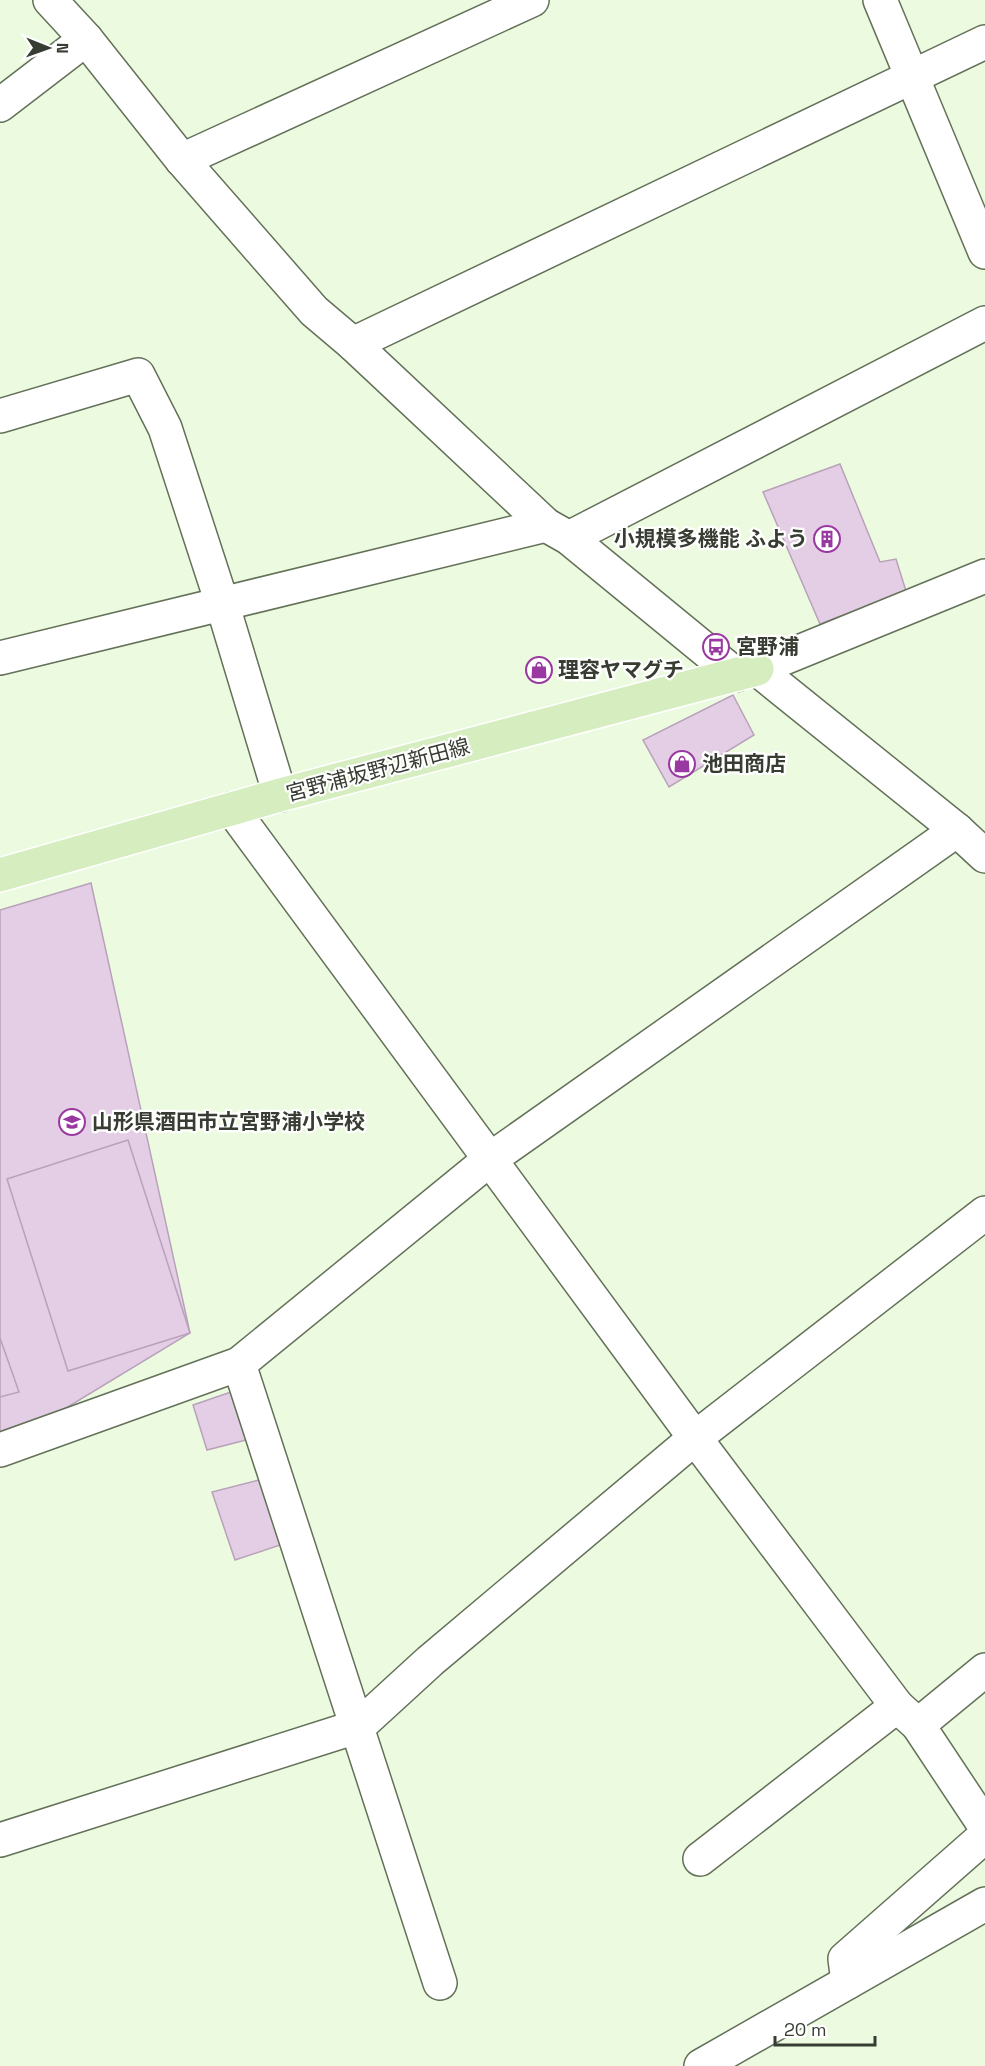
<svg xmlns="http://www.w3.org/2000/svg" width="985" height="2066" viewBox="0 0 985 2066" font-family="'Space Grotesk','Noto Sans JP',sans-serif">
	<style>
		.building { fill: #e4cee5; stroke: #b8a2b9; stroke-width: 1.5 }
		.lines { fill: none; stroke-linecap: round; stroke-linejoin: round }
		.minor-casing { stroke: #647159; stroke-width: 36 }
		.major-casing { stroke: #fff; stroke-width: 36 }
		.minor { stroke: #fff; stroke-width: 33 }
		.major { stroke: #d6eebf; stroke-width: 33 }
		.labels { text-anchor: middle; stroke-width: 4.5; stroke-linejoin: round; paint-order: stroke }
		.poi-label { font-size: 21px; font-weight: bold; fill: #373d32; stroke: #fff; text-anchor: start }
		.street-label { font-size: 21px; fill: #373d32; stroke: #fff }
	</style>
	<rect width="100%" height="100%" fill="#ecfbe0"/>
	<g class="building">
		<polygon points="840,464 880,562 896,559 906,591 820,624 763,492"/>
		<polygon points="733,695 754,735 669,787 643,740"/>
		<polygon points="91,883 190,1333 0,1448 0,910"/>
		<polygon points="128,1140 190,1333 68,1371 7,1179"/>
		<polygon points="0,1338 19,1392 0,1397"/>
		<polygon points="231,1392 250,1439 207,1450 193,1405"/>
		<polygon points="263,1479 286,1543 235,1560 212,1492"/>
	</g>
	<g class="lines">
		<defs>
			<g id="minor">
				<polyline points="50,0 86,39 182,160 314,311 353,344 546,525 569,538 736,675"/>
				<polyline points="880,0 985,252"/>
				<polyline points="0,105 86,39"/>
				<polyline points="182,160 532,0"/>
				<polyline points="353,344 985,42"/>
				<polyline points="0,416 138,375 165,428 222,603 280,795"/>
				<polyline points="569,538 985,323"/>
				<polyline points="0,658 546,525"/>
				<polyline points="757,669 957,830 985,856"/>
				<polyline points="757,669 985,576"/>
				<polyline points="232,809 695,1438 897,1706"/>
				<polyline points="239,1364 440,1983"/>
				<polyline points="0,1450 239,1364 489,1160 957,830"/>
				<polyline points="918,1725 985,1826"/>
				<polyline points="0,1840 359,1726 430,1661 695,1438 985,1213"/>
				<polyline points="700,1859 897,1706 918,1725 985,1670"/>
				<polyline points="848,1982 845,1959 985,1836"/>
				<polyline points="701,2066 985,1904"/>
			</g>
			<polyline id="major" points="0,875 280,795 757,669"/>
		</defs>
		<use href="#minor" class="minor-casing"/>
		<use href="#major" class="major-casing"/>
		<use href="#minor" class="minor"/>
		<use href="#major" class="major"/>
	</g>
	<defs>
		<symbol id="building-ring" viewBox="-11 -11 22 22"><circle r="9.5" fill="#fff" stroke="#9938a0" stroke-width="1.5"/><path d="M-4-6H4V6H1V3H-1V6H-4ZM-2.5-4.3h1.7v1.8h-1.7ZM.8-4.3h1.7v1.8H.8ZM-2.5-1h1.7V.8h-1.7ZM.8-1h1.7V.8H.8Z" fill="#9938a0"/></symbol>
		<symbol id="bus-ring" viewBox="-11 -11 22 22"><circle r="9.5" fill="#fff" stroke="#9938a0" stroke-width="1.5"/><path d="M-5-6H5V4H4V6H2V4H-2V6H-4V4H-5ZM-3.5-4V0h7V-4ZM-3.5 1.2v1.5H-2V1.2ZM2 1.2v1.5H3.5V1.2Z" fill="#9938a0"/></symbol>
		<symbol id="shop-ring" viewBox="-11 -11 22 22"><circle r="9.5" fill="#fff" stroke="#9938a0" stroke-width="1.5"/><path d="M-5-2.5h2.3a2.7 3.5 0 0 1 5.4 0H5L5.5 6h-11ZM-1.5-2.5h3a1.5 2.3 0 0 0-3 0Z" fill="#9938a0"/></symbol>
		<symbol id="school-ring" viewBox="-11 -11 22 22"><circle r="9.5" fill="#fff" stroke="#9938a0" stroke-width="1.5"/><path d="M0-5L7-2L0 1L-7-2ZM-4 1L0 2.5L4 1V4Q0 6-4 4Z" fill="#9938a0"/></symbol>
	</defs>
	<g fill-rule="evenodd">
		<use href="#building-ring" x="812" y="524" width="30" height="30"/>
		<use href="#bus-ring" x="701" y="632" width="30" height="30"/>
		<use href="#shop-ring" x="524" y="655" width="30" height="30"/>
		<use href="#shop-ring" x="667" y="749" width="30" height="30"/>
		<use href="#school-ring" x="57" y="1107" width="30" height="30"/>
	</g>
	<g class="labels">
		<g class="poi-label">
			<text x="808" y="546" text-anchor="end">小規模多機能 ふよう</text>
			<text x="736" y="654">宮野浦</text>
			<text x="558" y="677">理容ヤマグチ</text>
			<text x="702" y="771">池田商店</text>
			<text x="92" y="1129">山形県酒田市立宮野浦小学校</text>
		</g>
		<g class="street-label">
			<text transform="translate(378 770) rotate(-15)" y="7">宮野浦坂野辺新田線</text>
		</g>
	</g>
	<g transform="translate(48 48) rotate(91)" stroke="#ffffff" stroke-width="4.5" paint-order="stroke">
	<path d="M0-4.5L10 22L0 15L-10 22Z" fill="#373d32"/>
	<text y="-9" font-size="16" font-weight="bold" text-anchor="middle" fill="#373d32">N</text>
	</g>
	<path d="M775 2036v9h100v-9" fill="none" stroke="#373d32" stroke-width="3"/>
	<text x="784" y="2036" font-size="18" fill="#373d32" stroke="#ffffff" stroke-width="4.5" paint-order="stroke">20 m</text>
</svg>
